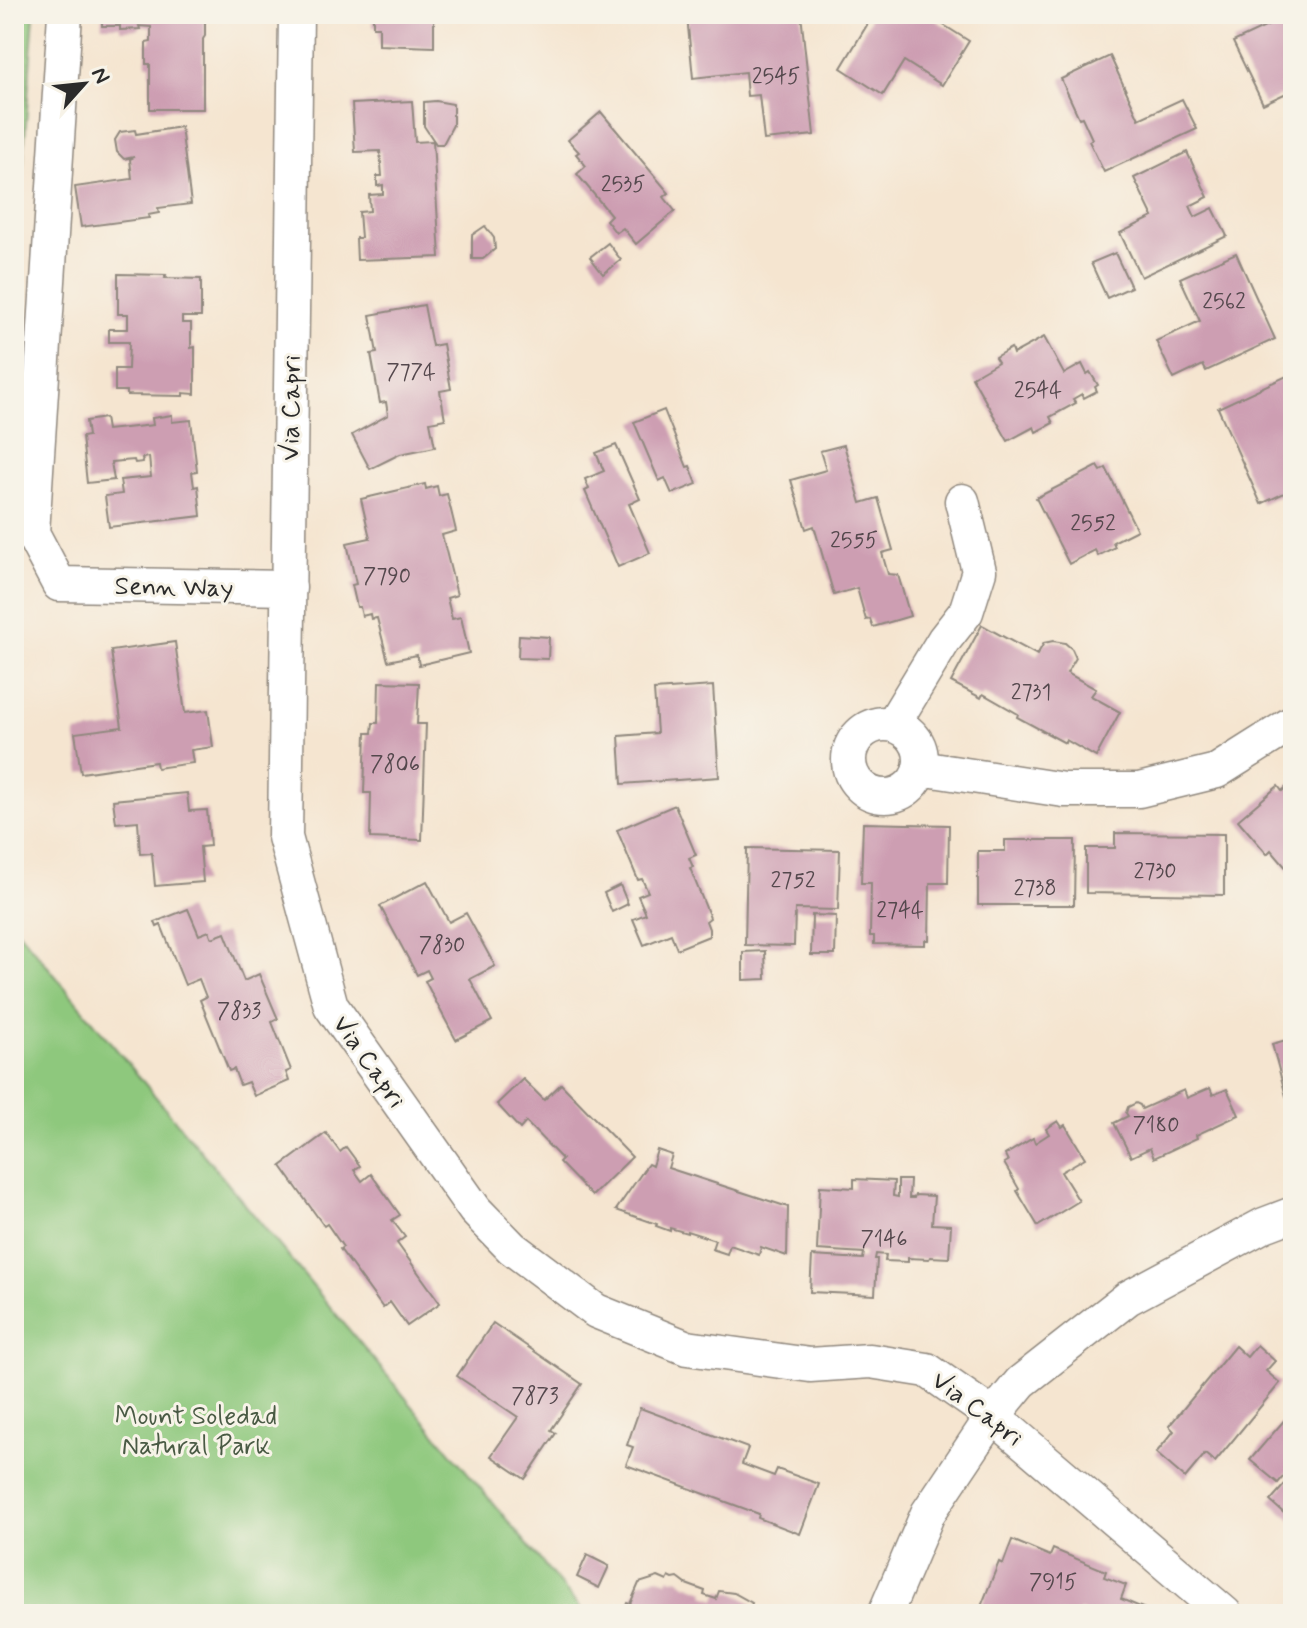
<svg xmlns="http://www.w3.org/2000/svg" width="1307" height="1628" viewBox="0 0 1307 1628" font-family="Mynerve,sans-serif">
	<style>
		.green { fill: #8ec87d; stroke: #5c7a54; stroke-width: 2 }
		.building { fill: #cd9eb2 }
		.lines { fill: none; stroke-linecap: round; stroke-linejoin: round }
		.minor-casing { stroke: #90887e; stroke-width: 37 }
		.minor { stroke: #fff; stroke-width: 34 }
		.labels { text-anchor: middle; stroke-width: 6; stroke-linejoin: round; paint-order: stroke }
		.number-label { font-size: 22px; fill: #54484d }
		.street-label { font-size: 26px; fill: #2b2b2b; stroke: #f7f3e8 }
		.park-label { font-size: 26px; fill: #495a44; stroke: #f7f3e8 }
	</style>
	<rect width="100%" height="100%" fill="#f7f3e8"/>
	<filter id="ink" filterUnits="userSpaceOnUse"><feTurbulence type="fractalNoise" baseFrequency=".0125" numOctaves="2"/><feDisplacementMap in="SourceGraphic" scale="16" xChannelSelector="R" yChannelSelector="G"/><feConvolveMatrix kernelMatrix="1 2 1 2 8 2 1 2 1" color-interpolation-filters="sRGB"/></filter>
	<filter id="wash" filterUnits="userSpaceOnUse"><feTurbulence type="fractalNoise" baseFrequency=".006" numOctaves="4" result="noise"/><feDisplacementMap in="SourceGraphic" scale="32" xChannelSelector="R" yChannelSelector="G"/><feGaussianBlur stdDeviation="1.8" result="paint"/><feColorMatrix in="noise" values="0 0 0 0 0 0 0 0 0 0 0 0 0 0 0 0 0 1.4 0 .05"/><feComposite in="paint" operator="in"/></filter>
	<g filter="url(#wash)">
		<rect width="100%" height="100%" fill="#f5e5d0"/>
		<g class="green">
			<polygon points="14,14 34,14 14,287"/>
			<polygon points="14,926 585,1614 14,1614"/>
		</g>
		<g id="blocks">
			<g class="building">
				<polygon points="102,14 205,15 205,36 203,39 203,109 150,109 150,64 146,64 146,43 151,42 151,27 139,26 140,29 120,30 120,26 102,26"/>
				<polygon points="373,14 434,14 434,47 379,45 379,27 373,27"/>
				<polygon points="709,14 801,14 814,135 764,140 759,95 747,96 745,72 693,78 687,16"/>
				<polygon points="869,14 926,14 969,41 942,85 904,61 883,95 841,68 870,20"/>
				<polygon points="1293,14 1293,90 1263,104 1233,42"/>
				<polygon points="1110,56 1139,119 1182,99 1197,129 1104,172 1089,141 1092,139 1082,117 1079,118 1061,79"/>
				<polygon points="412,101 415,142 433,141 440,257 357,260 356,238 361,238 359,212 370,211 369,195 383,194 383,185 377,186 377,176 382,176 380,151 355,152 352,104"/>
				<polygon points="436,101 453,104 453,125 443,144 436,144 424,126 424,102"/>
				<polygon points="601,112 669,193 664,197 675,211 636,244 623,228 616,233 606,220 611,215 577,174 586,166 576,154 579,152 568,140"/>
				<polygon points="181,127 191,204 158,208 159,213 148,215 149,218 81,227 75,187 132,179 130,159 134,157 124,159 117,152 115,140 120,132 135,130 136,134"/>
				<polygon points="1187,152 1208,197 1190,206 1195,217 1213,208 1227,236 1141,277 1120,233 1153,217 1134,178"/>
				<polygon points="485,226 494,238 495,249 483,259 472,259 472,235"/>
				<polygon points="608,243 621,260 603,274 590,257"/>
				<polygon points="1115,253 1131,287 1107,298 1091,263"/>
				<polygon points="1236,253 1275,339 1206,371 1203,365 1174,379 1156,341 1200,321 1180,278"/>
				<polygon points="118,274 166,275 165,278 201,279 201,317 182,317 182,323 191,323 191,348 195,347 195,394 183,393 183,396 127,395 127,391 115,391 115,369 128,369 129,342 109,342 109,329 128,329 128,314 118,314"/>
				<polygon points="424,305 432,346 443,344 451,389 440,391 445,419 430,422 435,447 400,454 370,469 352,435 388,415 386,402 380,403 371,354 377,353 370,315"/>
				<polygon points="1044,337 1064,374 1082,364 1087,374 1090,372 1098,385 1095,387 1097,391 1084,398 1082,394 1073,399 1076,403 1050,417 1053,423 1036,432 1034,427 1008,441 972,377 998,362 995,357 1011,348 1013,354"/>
				<polygon points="1289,375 1293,384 1293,489 1261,504 1218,408"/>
				<polygon points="664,410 687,467 690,466 697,484 672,494 665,478 659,481 634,422"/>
				<polygon points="172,415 172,422 191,420 197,471 192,472 194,487 198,486 201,516 109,527 105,496 122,494 120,480 151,477 149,457 142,458 143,462 135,463 134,460 111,462 114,480 87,483 82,437 88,436 86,421 105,418 107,430 153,425 152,418"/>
				<polygon points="616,445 640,499 629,504 650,553 618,567 585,491 589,489 585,479 604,471 596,453"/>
				<polygon points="844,445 861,503 878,498 893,550 882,553 888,574 898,575 910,616 873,627 870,619 866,620 857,588 834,595 814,526 806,529 791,480 826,470 820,451"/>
				<polygon points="1098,466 1101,471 1106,468 1137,530 1113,542 1115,547 1098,556 1095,550 1069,564 1036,498"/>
				<polygon points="425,484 426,489 437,486 439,496 447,494 456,531 442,535 457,595 447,598 452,619 461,617 469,653 419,665 417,655 388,661 377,618 371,619 370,614 362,616 360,607 357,607 352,585 356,584 347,543 370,538 361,499"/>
				<polygon points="982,625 1037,655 1044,643 1053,641 1065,643 1072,649 1076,658 1067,673 1096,689 1091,696 1120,712 1096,757 1066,740 1065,743 1017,717 1018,714 983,694 981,698 951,682"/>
				<polygon points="519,635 549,637 548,659 518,658"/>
				<polygon points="175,642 185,713 208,710 213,747 191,750 193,763 157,768 156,762 81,773 75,733 122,727 111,651"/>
				<polygon points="379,682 419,683 417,724 426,724 422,840 370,838 371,793 364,793 366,733 372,733 373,723 378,723"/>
				<polygon points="713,686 719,777 622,784 619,736 657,733 654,690"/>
				<polygon points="1293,781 1293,876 1271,850 1267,854 1238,820 1278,786 1282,791"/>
				<polygon points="187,793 189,811 207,810 210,846 200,847 203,882 155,886 152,853 140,854 138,821 116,823 113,800"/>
				<polygon points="675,805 696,855 689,858 693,867 690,868 710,918 706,921 709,929 709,936 677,949 671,934 644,945 633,919 646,914 638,896 648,892 642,879 638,880 617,830"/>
				<polygon points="863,823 949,825 948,883 930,883 929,940 925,940 925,945 874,944 874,936 870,936 871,883 861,883"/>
				<polygon points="1115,833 1224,834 1224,895 1086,893 1086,848 1115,848"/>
				<polygon points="1005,840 1075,840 1074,905 978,905 978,851 1005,851"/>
				<polygon points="747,848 840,850 838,910 795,909 794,946 745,945"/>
				<polygon points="427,881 449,922 466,913 495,966 470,979 492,1021 456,1040 425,981 431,978 427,970 417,975 380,906"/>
				<polygon points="620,885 628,904 612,912 604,893"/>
				<polygon points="188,909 199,935 209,931 212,938 225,933 244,981 259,974 278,1019 272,1022 291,1070 286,1072 289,1081 254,1096 248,1082 240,1085 234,1069 229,1071 200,1000 206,997 199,979 185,985 161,925 157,927 155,922"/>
				<polygon points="812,915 836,916 835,955 811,955"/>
				<polygon points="765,951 766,979 743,980 743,952"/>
				<polygon points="1293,1038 1293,1094 1286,1096 1272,1044"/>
				<polygon points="523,1079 544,1100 561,1084 632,1157 592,1196 559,1162 562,1159 526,1122 520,1129 497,1104"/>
				<polygon points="1210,1088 1213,1095 1227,1089 1239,1115 1196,1135 1197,1138 1154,1158 1150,1148 1131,1157 1114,1123 1128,1116 1126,1113 1128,1107 1136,1103 1140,1105 1142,1109 1184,1090 1187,1098"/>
				<polygon points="1058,1121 1062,1127 1065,1125 1085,1158 1061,1172 1079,1201 1038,1226 1017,1191 1019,1189 1004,1163 1008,1161 1005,1155 1033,1138 1035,1143 1049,1134 1046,1129"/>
				<polygon points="326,1133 340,1152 346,1147 360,1166 354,1170 362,1181 371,1174 400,1215 392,1220 405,1237 397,1243 440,1303 407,1326 390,1302 383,1308 340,1249 343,1247 327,1224 324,1226 281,1166"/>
				<polygon points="657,1150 672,1155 668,1168 788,1207 787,1256 761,1247 759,1255 730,1245 727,1254 712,1249 715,1240 687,1231 687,1233 670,1228 670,1231 656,1226 657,1224 616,1210 648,1164 652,1166"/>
				<polygon points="854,1179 894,1181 893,1196 898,1197 898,1180 910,1180 909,1198 914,1198 915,1195 934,1196 932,1224 951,1225 949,1258 930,1257 929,1259 908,1258 908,1262 885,1261 886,1255 876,1254 875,1259 877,1259 875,1295 810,1292 812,1256 863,1259 864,1253 817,1250 820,1186 854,1188"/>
				<polygon points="493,1323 582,1384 551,1430 556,1433 525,1479 491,1456 518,1417 457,1376"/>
				<polygon points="1257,1345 1275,1361 1266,1371 1280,1383 1215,1462 1205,1454 1185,1478 1156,1453 1174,1431 1169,1426 1235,1346 1247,1357"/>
				<polygon points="640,1408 748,1448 742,1464 774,1476 777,1469 819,1484 800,1534 758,1518 759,1514 626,1465 633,1447 627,1445"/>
				<polygon points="1293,1410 1293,1465 1278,1483 1250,1460"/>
				<polygon points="1293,1475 1293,1521 1270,1501"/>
				<polygon points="1012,1540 1050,1556 1053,1549 1106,1571 1104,1577 1126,1585 1121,1599 1157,1614 1087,1614 1080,1610 1079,1614 1028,1614 1019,1610 1017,1614 978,1614 999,1562 1003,1564"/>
				<polygon points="587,1555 609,1566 599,1588 577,1577"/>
				<polygon points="658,1577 667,1581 669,1577 673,1579 678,1578 686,1584 705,1591 704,1595 716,1599 719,1591 734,1593 752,1603 748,1614 623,1614 627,1603 630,1604 639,1583"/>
			</g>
		</g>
	</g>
	<g filter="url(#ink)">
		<use href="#blocks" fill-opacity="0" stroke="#90887e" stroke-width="2"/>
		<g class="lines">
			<defs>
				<g id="minor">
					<polyline points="65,14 32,533 59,584 289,588"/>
					<polyline points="296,14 285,837 331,1006 475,1210 512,1248 596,1311 687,1348 810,1365 870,1361 927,1370 993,1416 1225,1614"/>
					<circle cx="885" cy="760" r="36"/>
					<polyline points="893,724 944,640 966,612 979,571 962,501"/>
					<polyline points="920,768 1064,790 1139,790 1217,771 1293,723"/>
					<polyline points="885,1614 928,1513 993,1416 1021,1382 1128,1298 1264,1225 1293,1214"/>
				</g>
			</defs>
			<use href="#minor" class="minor-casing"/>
			<use href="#minor" class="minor"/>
		</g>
	</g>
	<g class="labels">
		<g class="number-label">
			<text x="776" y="83">2545</text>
			<text x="623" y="191">2535</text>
			<text x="1224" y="308">2562</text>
			<text x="411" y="379">7774</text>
			<text x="1038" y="397">2544</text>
			<text x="1093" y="530">2552</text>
			<text x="854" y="547">2555</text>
			<text x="387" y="583">7790</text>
			<text x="1031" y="699">2731</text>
			<text x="395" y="771">7806</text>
			<text x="1155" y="878">2730</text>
			<text x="793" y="887">2752</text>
			<text x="1035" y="895">2738</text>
			<text x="900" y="917">2744</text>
			<text x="442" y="952">7830</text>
			<text x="239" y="1018">7833</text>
			<text x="1156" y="1132">7180</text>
			<text x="884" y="1246">7146</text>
			<text x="535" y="1403">7873</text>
			<text x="1053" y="1589">7915</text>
		</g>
		<g class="street-label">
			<text transform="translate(290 408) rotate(-89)" y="9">Via Capri</text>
			<text transform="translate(174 586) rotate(1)" y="9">Senn Way</text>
			<text transform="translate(370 1061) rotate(55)" y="9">Via Capri</text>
			<text transform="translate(978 1408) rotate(37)" y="9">Via Capri</text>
		</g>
		<g class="park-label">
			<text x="196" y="1424">Mount Soledad<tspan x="196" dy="30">Natural Park</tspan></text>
		</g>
	</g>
	<rect width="1307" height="1628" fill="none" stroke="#f7f3e8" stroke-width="48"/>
	<g transform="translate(84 84) rotate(63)" stroke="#f7f3e8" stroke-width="6" paint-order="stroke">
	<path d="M0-6L14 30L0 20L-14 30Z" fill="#2b2b2b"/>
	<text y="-12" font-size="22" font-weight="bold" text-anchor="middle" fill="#2b2b2b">N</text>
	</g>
</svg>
